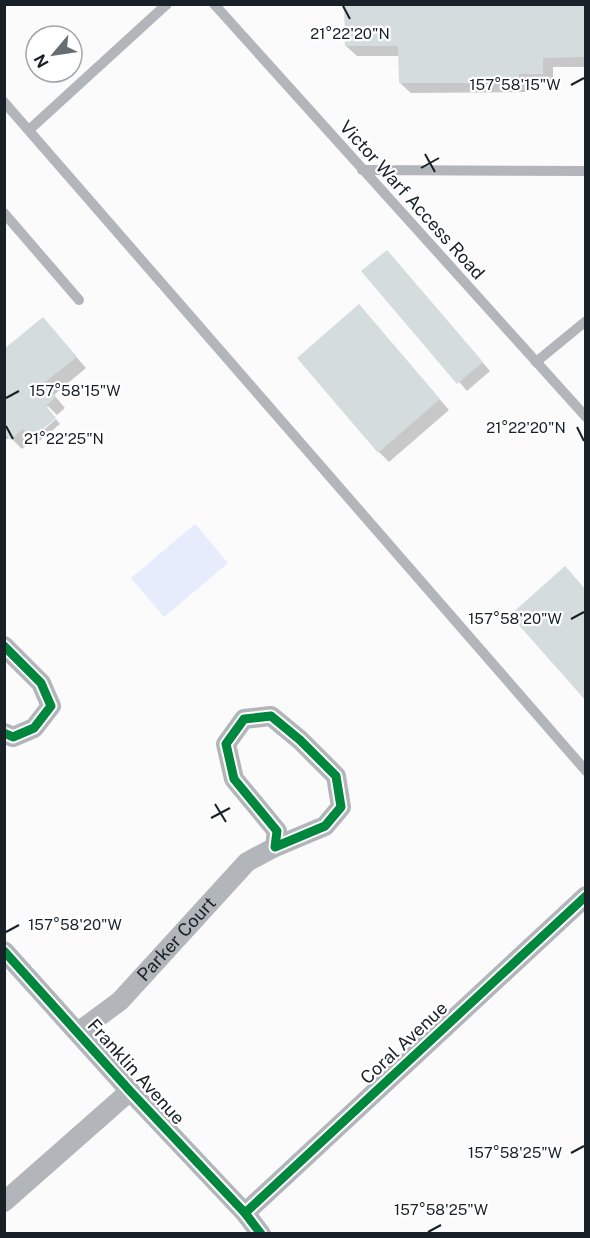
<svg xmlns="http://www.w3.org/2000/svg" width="590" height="1238" viewBox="0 0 590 1238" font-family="'Public Sans',sans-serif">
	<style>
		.green { fill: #e7ecfd }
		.shadow { fill: #0003 }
		.building { fill: #d5dcdd }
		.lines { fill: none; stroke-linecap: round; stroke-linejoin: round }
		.service { stroke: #b2b5ba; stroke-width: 10 }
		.minor { stroke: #b2b5ba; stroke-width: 20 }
		.cycleway-casing { stroke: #fff; stroke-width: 13 }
		.cycleway { stroke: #00873e; stroke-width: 9 }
		.ticks { fill: none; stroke: #172127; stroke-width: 2 }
		.labels { text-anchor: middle; stroke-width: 4.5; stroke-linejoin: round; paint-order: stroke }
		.street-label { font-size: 18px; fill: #172127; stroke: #fff }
		.ticks-label { font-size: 15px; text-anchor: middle; fill: #172127; stroke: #fff; stroke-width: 4.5; stroke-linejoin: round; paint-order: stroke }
	</style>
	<rect width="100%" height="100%" fill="#fbfbfb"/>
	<polygon class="green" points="195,524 228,563 164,617 131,578"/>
	<g class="shadow">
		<polygon points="586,4 586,67 553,67 553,84 529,84 529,92 411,93 400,83 400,56 357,56 346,46"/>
		<polygon points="395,260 490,371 467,391 364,272"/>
		<polygon points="369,317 449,410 389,462 379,452"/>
		<polygon points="43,319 86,368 54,395 65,408 57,415 48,406 46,407 54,417 30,438 32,440 56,419 60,424 37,443 33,439 22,449 10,437 4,441 4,351"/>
	</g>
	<g class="building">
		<polygon points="344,4 586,4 586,57 543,58 543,74 519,74 519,83 399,83 398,46 345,46"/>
		<polygon points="387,250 483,362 457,384 361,271"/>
		<polygon points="359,304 440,399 378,453 297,358"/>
		<polygon points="43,317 77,357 44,383 56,397 46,406 56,418 31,439 23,429 10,440 4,432 4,349"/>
		<polygon points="565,566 586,590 586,701 510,615"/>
	</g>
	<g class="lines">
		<g class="service">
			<polyline points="214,4 586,417"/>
			<polyline points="4,102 586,771"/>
			<polyline points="29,130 167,4"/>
			<polyline points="362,170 586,171"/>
			<polyline points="4,213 79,300"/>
			<polyline points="536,362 586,321"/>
		</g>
		<g class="minor">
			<polyline points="4,646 41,683 51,706 34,728 13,737 4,733"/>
			<polygon points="271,716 300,740 336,776 341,807 325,826 275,847 277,831 234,779 226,744 244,719"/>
			<polyline points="4,951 130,1091 245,1213 261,1234"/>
			<path id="s1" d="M78,1032L120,1001L247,862L275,847"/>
			<polyline points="4,1202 130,1091"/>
			<polyline points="245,1213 586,896"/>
		</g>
		<defs>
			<g id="cycleway">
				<polyline points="4,646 41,683 51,706 34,728 13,737 4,733"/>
				<polygon points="271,716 300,740 336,776 341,807 325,826 275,847 277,831 234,779 226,744 244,719"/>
				<polyline points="4,951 130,1091 245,1213 261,1234"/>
				<polyline points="245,1213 586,896"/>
			</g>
		</defs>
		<use href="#cycleway" class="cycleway-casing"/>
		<use href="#cycleway" class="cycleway"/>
	</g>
	<path class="ticks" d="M343,6L350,19M571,85L584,78M425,154L435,172M421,168L439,158M6,398L19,391M6,426L13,439M577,427L584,441M571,619L584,612M215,804L226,822M211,818L230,808M6,932L19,925M571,1153L584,1146M428,1232L441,1225"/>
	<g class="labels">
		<g class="street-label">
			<text transform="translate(412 200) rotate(48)" y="6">Victor Warf Access Road</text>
			<text dy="6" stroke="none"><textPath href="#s1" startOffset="136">Parker Court</textPath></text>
			<text transform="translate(404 1043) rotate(-43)" y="6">Coral Avenue</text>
			<text transform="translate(136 1072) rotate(48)" y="6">Franklin Avenue</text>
		</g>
	</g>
	<g class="ticks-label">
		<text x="350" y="39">21°22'20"N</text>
		<text x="515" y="90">157°58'15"W</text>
		<text x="75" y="396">157°58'15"W</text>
		<text x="526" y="433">21°22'20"N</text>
		<text x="64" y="444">21°22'25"N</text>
		<text x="515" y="624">157°58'20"W</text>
		<text x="75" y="930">157°58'20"W</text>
		<text x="515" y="1158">157°58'25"W</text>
		<text x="441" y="1215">157°58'25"W</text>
	</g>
	<rect width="590" height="1238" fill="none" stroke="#172127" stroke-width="12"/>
	<g transform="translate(54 54) rotate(241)"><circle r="28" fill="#ffffff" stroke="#a2a6a9" stroke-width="1.5"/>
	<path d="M0-4.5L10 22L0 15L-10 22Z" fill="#676d71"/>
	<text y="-9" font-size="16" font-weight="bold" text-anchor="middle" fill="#172127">N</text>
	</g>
</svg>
